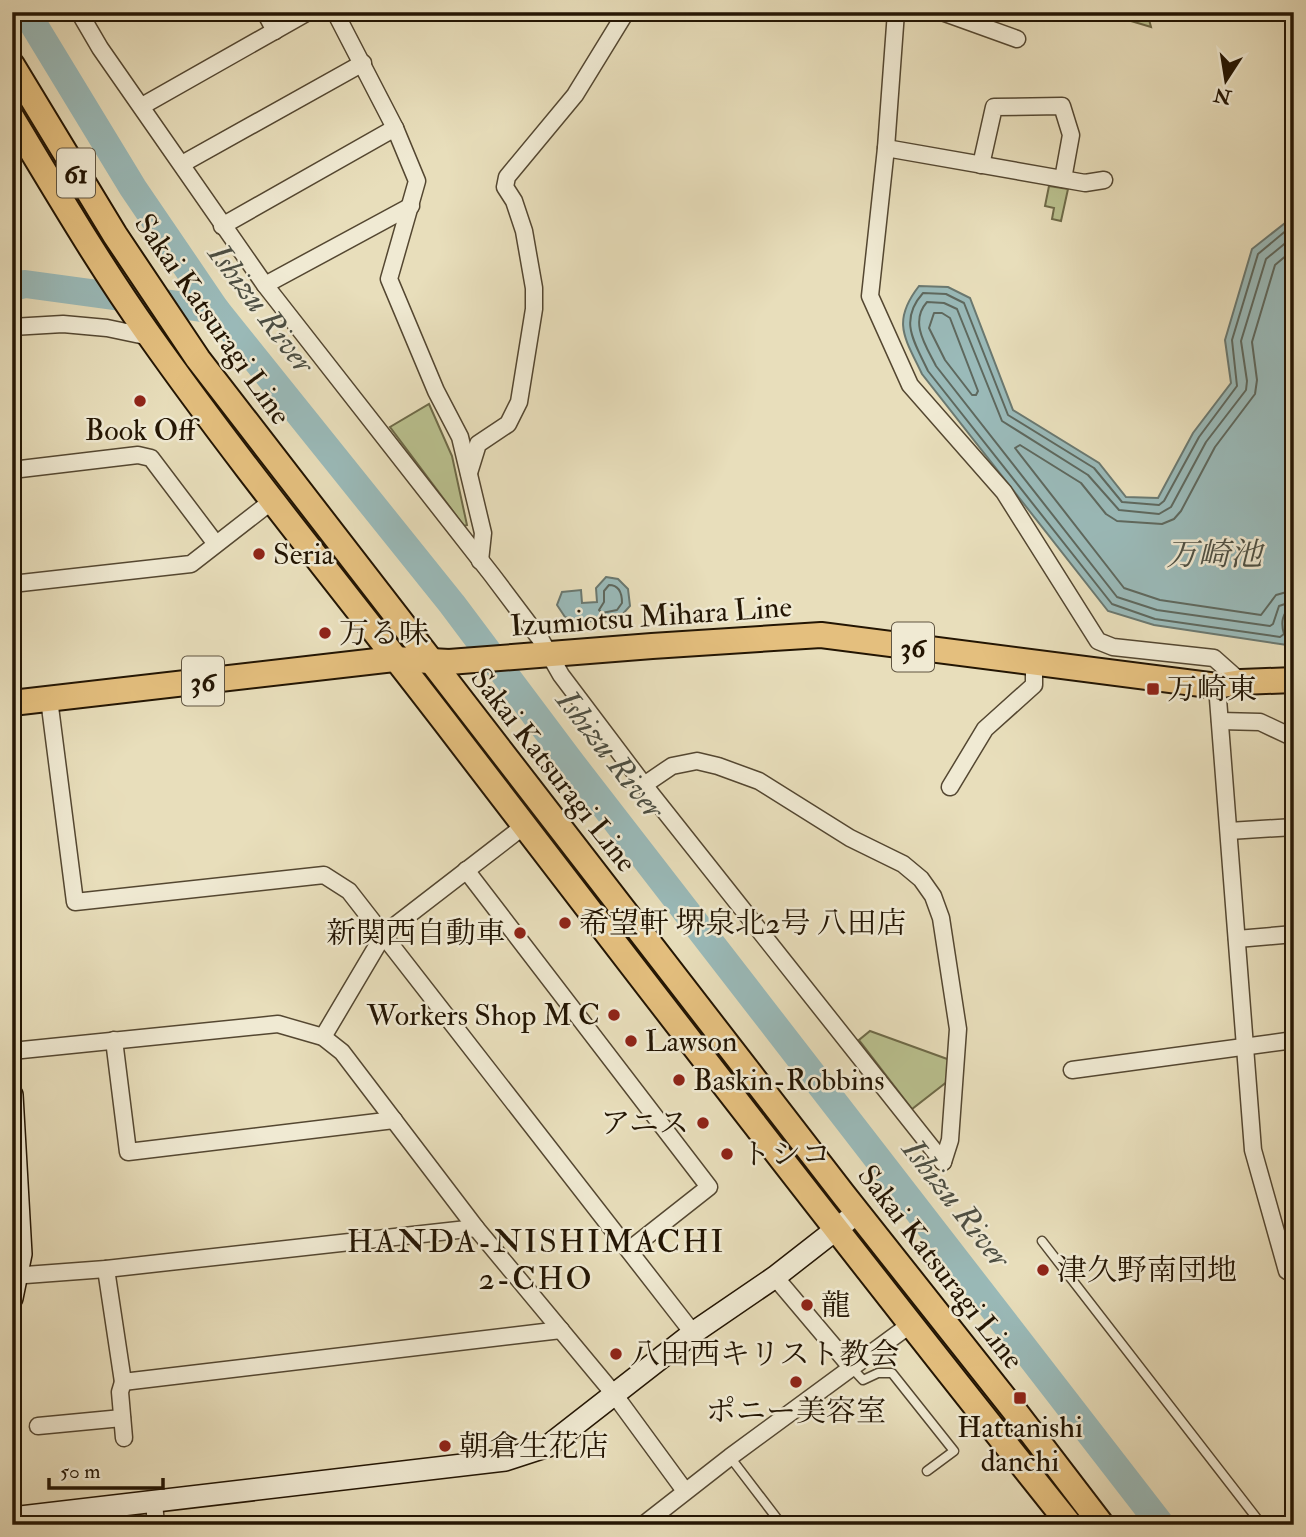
<svg xmlns="http://www.w3.org/2000/svg" width="1306" height="1537" viewBox="0 0 1306 1537" font-family="'IM FELL Double Pica','Noto Serif JP',serif">
	<style>
		.green { fill: #b9c08e; stroke: #6e6a48; stroke-width: 2 }
		.water { fill: #9abab9; stroke: #6a7870; stroke-width: 2 }
		.lines { fill: none; stroke-linecap: round; stroke-linejoin: round }
		.shore { stroke: #5e685e; stroke-width: 2 }
		.river { stroke: #9abab9; stroke-width: 28 }
		.lane-casing { stroke: #544731; stroke-width: 11 }
		.street-casing { stroke: #544731; stroke-width: 19 }
		.secondary-casing { stroke: #231503; stroke-width: 24 }
		.primary-casing { stroke: #231503; stroke-width: 28 }
		.lane { stroke: #f0ead3; stroke-width: 8 }
		.street { stroke: #f0ead3; stroke-width: 16 }
		.secondary { stroke: #f0ead3; stroke-width: 21 }
		.primary { stroke: #e4bf7e; stroke-width: 24 }
		.poi-dot { fill: #8f2418; stroke: #f0ead3; stroke-width: 2.5 }
		.labels { text-anchor: middle; stroke-width: 5; stroke-linejoin: round; paint-order: stroke }
		.shield { fill: #f0ead3; stroke: #605541; stroke-width: 2 }
		.shield-label { font-size: 28px; font-weight: bold; fill: #231503 }
		.street-label { font-size: 30px; fill: #231503; stroke: #f0ead3 }
		.poi-label { font-size: 30px; fill: #231503; stroke: #f0ead3; text-anchor: start }
		.water-label { font-size: 32px; font-style: italic; fill: #4d4f43; stroke: #f0ead3 }
		.neighbourhood-label { font-size: 32px; letter-spacing: 2px; fill: #231503; stroke: #f0ead3 }
	</style>
	<rect width="100%" height="100%" fill="#e8debb"/>
	<filter id="stains"><feTurbulence type="fractalNoise" baseFrequency=".00286" numOctaves="4"/><feColorMatrix values="0 0 0 0 .2 0 0 0 0 .09 0 0 0 0 .02 0 0 0 .5 -.17"/></filter>
	<radialGradient id="worn" r=".72"><stop offset=".6" stop-color="#630" stop-opacity="0"/><stop offset="1" stop-color="#630" stop-opacity=".3"/></radialGradient>
	<g class="green">
		<polygon points="1101,12 1147,12 1151,27"/>
		<polygon points="1049,186 1068,189 1061,221 1052,219 1054,208 1045,206"/>
		<polygon points="429,404 452,456 467,525 464,526 390,427"/>
		<polygon points="870,1031 950,1060 948,1081 912,1109 859,1040"/>
	</g>
	<g class="water">
		<path d="M1294,216V602L1289,628L1294,629V646L1154,625L1108,611L922,374C905,338 891,322 919,286L948,287L970,298L1013,410L1099,463L1126,497L1158,498L1193,433L1231,383L1225,340L1252,249Z"/>
		<polygon points="606,577 618,579 628,589 630,606 621,616 612,620 578,622 565,617 557,605 562,592 581,590 582,603 597,602 596,588"/>
	</g>
	<g class="lines">
		<g class="shore">
			<path d="M1294,224L1258,254L1232,340L1237,386L1199,437L1164,501L1159,505L1122,502L1094,468L1008,415L964,303L946,294L923,293C898,321 915,343 928,371L1112,604L1155,619L1280,637L1284,634C1281,624 1281,610 1294,609"/>
			<path d="M1294,236L1266,259L1241,341L1247,381L1246,390L1206,442L1171,507L1159,514L1119,510L1088,475L1002,421L957,309L944,303L927,302C909,322 926,346 936,366L1117,597L1157,610L1270,626L1273,624L1279,606L1294,601"/>
			<polyline points="1294,249 1275,265 1252,342 1257,380 1255,394 1215,447 1181,511 1174,519 1162,524 1117,521 1106,514 1081,483 1020,445 1015,448 1124,588 1160,600 1261,615 1276,595 1294,590"/>
			<polygon points="934,313 942,313 950,318 978,391 976,395 972,395 945,360 929,328"/>
			<path d="M609,585C620,585 622,594 622,603L617,610L602,613L599,610L604,602V591Z"/>
		</g>
		<g class="river">
			<polyline points="26,12 133,188 216,310 452,604 569,760 1161,1525"/>
			<polyline points="12,287 25,284 216,310"/>
		</g>
		<defs>
			<g id="lane">
				<polyline points="1042,1241 1262,1525"/>
				<polyline points="851,1367 863,1380 878,1373 892,1373 954,1451 927,1471"/>
				<polyline points="730,1457 782,1525"/>
			</g>
			<g id="street">
				<polyline points="79,12 100,48 265,285 492,575 541,640 561,675 644,785 943,1162"/>
				<polyline points="265,12 275,31"/>
				<polyline points="335,12 395,128 417,181 389,279 436,391 460,437 483,533 480,561"/>
				<polyline points="896,12 886,148 870,296 910,385 1004,492 1098,641 1113,647 1214,658 1241,682"/>
				<polyline points="942,12 1017,39"/>
				<polyline points="142,106 308,12"/>
				<polyline points="886,148 1085,183 1104,180"/>
				<polyline points="182,164 363,63"/>
				<polyline points="981,165 994,107 1062,106 1071,135 1063,179"/>
				<polyline points="222,226 395,128"/>
				<polyline points="265,285 411,206"/>
				<polyline points="12,327 63,324 107,328 150,337"/>
				<polyline points="12,470 138,455 151,458 216,544"/>
				<polyline points="469,473 478,444 508,424 519,402 534,309 534,288 524,231 514,201 505,187 507,177 575,95 626,12"/>
				<polyline points="12,584 191,564 272,501"/>
				<polyline points="1217,686 1253,1150 1287,1271 1294,1274"/>
				<polyline points="49,699 75,902 324,875 349,891 693,1333"/>
				<polyline points="1220,721 1260,722 1294,738"/>
				<polyline points="644,785 672,766 697,761 718,766 759,781 850,838 903,864 921,879 933,896 941,918 958,1029 950,1140 943,1162"/>
				<polyline points="950,787 985,729 1034,685 1034,663"/>
				<polyline points="1229,831 1294,827"/>
				<polyline points="466,870 709,1187 629,1250"/>
				<polyline points="1237,939 1294,934"/>
				<polyline points="323,1037 384,934 524,826"/>
				<polyline points="114,1040 128,1152 394,1120"/>
				<polyline points="12,1051 278,1024 323,1037 342,1052 476,1228 614,1394 685,1491"/>
				<polyline points="1072,1070 1294,1040"/>
				<polyline points="106,1269 123,1382 561,1330"/>
				<polyline points="12,1276 106,1269 476,1228"/>
				<polyline points="775,1277 851,1367"/>
				<polyline points="123,1382 120,1392 124,1438"/>
				<polyline points="38,1426 122,1418"/>
				<polyline points="154,1502 156,1525"/>
				<polyline points="643,1525 730,1457 911,1324"/>
			</g>
			<g id="secondary">
				<polyline points="12,1095 21,1254 12,1298"/>
				<polyline points="12,1518 505,1460 548,1446 693,1333 775,1277 857,1213"/>
			</g>
			<g id="primary">
				<polyline points="12,65 115,235 198,359 843,1194 1014,1410 1102,1525"/>
				<path d="M12,118C56,191 100,266 149,335C243,468 346,593 445,722C651,991 858,1260 1070,1525"/>
				<polyline points="12,703 394,659 449,662 652,646 821,635 1217,686 1241,682 1294,680"/>
			</g>
		</defs>
		<use href="#lane" class="lane-casing"/>
		<use href="#street" class="street-casing"/>
		<use href="#secondary" class="secondary-casing"/>
		<use href="#primary" class="primary-casing"/>
		<use href="#lane" class="lane"/>
		<use href="#street" class="street"/>
		<use href="#secondary" class="secondary"/>
		<use href="#primary" class="primary"/>
	</g>
	<g class="poi-dot">
		<circle cx="140" cy="401" r="7"/>
		<circle cx="259" cy="554" r="7"/>
		<circle cx="325" cy="633" r="7"/>
		<rect x="1146" y="682" width="14" height="14" rx="3.5"/>
		<circle cx="565" cy="923" r="7"/>
		<circle cx="520" cy="933" r="7"/>
		<circle cx="614" cy="1015" r="7"/>
		<circle cx="631" cy="1041" r="7"/>
		<circle cx="679" cy="1080" r="7"/>
		<circle cx="703" cy="1123" r="7"/>
		<circle cx="727" cy="1154" r="7"/>
		<circle cx="1043" cy="1270" r="7"/>
		<circle cx="807" cy="1305" r="7"/>
		<circle cx="616" cy="1354" r="7"/>
		<circle cx="796" cy="1382" r="7"/>
		<rect x="1013" y="1391" width="14" height="14" rx="3.5"/>
		<circle cx="445" cy="1446" r="7"/>
	</g>
	<g class="labels">
		<g class="shield">
			<rect x="57" y="148.5" width="38" height="49" rx="5"/>
			<rect x="892" y="622.5" width="42" height="49" rx="5"/>
			<rect x="182" y="656.5" width="42" height="49" rx="5"/>
		</g>
		<g class="shield-label">
			<text x="76" y="183">61</text>
			<text x="913" y="657">36</text>
			<text x="203" y="691">36</text>
		</g>
		<g class="street-label">
			<text transform="translate(213 319) rotate(55)" y="10">Sakai Katsuragi Line</text>
			<text transform="translate(651 616) rotate(-4)" y="10">Izumiotsu Mihara Line</text>
			<text transform="translate(554 770) rotate(52)" y="10">Sakai Katsuragi Line</text>
			<text transform="translate(941 1267) rotate(52)" y="10">Sakai Katsuragi Line</text>
		</g>
		<g class="poi-label">
			<text x="140" y="440" text-anchor="middle">Book Off</text>
			<text x="273" y="564">Seria</text>
			<text x="339" y="643">万る味</text>
			<text x="1167" y="699">万崎東</text>
			<text x="579" y="933">希望軒 堺泉北2号 八田店</text>
			<text x="506" y="943" text-anchor="end">新関西自動車</text>
			<text x="600" y="1025" text-anchor="end">Workers Shop M C</text>
			<text x="645" y="1051">Lawson</text>
			<text x="693" y="1090">Baskin-Robbins</text>
			<text x="689" y="1133" text-anchor="end">アニス</text>
			<text x="741" y="1164">トシコ</text>
			<text x="1057" y="1280">津久野南団地</text>
			<text x="821" y="1315">龍</text>
			<text x="630" y="1364">八田西キリスト教会</text>
			<text x="796" y="1421" text-anchor="middle">ポニー美容室</text>
			<text x="1020" y="1437" text-anchor="middle">Hattanishi<tspan x="1020" dy="34">danchi</tspan></text>
			<text x="459" y="1456">朝倉生花店</text>
		</g>
		<g class="water-label">
			<text transform="translate(262 308) rotate(53)" y="11">Ishizu River</text>
			<text x="1214" y="565">万崎池</text>
			<text transform="translate(611 754) rotate(52)" y="11">Ishizu River</text>
			<text transform="translate(957 1203) rotate(52)" y="11">Ishizu River</text>
		</g>
		<g class="neighbourhood-label">
			<text x="536" y="1252">HANDA-NISHIMACHI<tspan x="536" dy="37">2-CHO</tspan></text>
		</g>
	</g>
	<rect width="1306" height="1537" fill="none" stroke="#e8debb" stroke-width="42"/>
	<rect x="14" y="14" width="1278" height="1509" fill="none" stroke="#231503" stroke-width="3.5"/>
	<rect x="21" y="21" width="1264" height="1495" fill="none" stroke="#231503" stroke-width="2"/>
	<g transform="translate(1226 80) rotate(192)" stroke="#f0ead3" stroke-width="5" paint-order="stroke">
	<path d="M0-5L12 26L0 18L-12 26Z" fill="#231503"/>
	<text y="-10" font-size="19" font-weight="bold" text-anchor="middle" fill="#231503">N</text>
	</g>
	<path d="M49 1478v10h114v-10" fill="none" stroke="#231503" stroke-width="3.5"/>
	<text x="60" y="1478" font-size="21" fill="#231503" stroke="#f0ead3" stroke-width="5" paint-order="stroke">50 m</text>
	<rect width="100%" height="100%" filter="url(#stains)"/>
	<rect width="100%" height="100%" fill="url(#worn)"/>
</svg>
